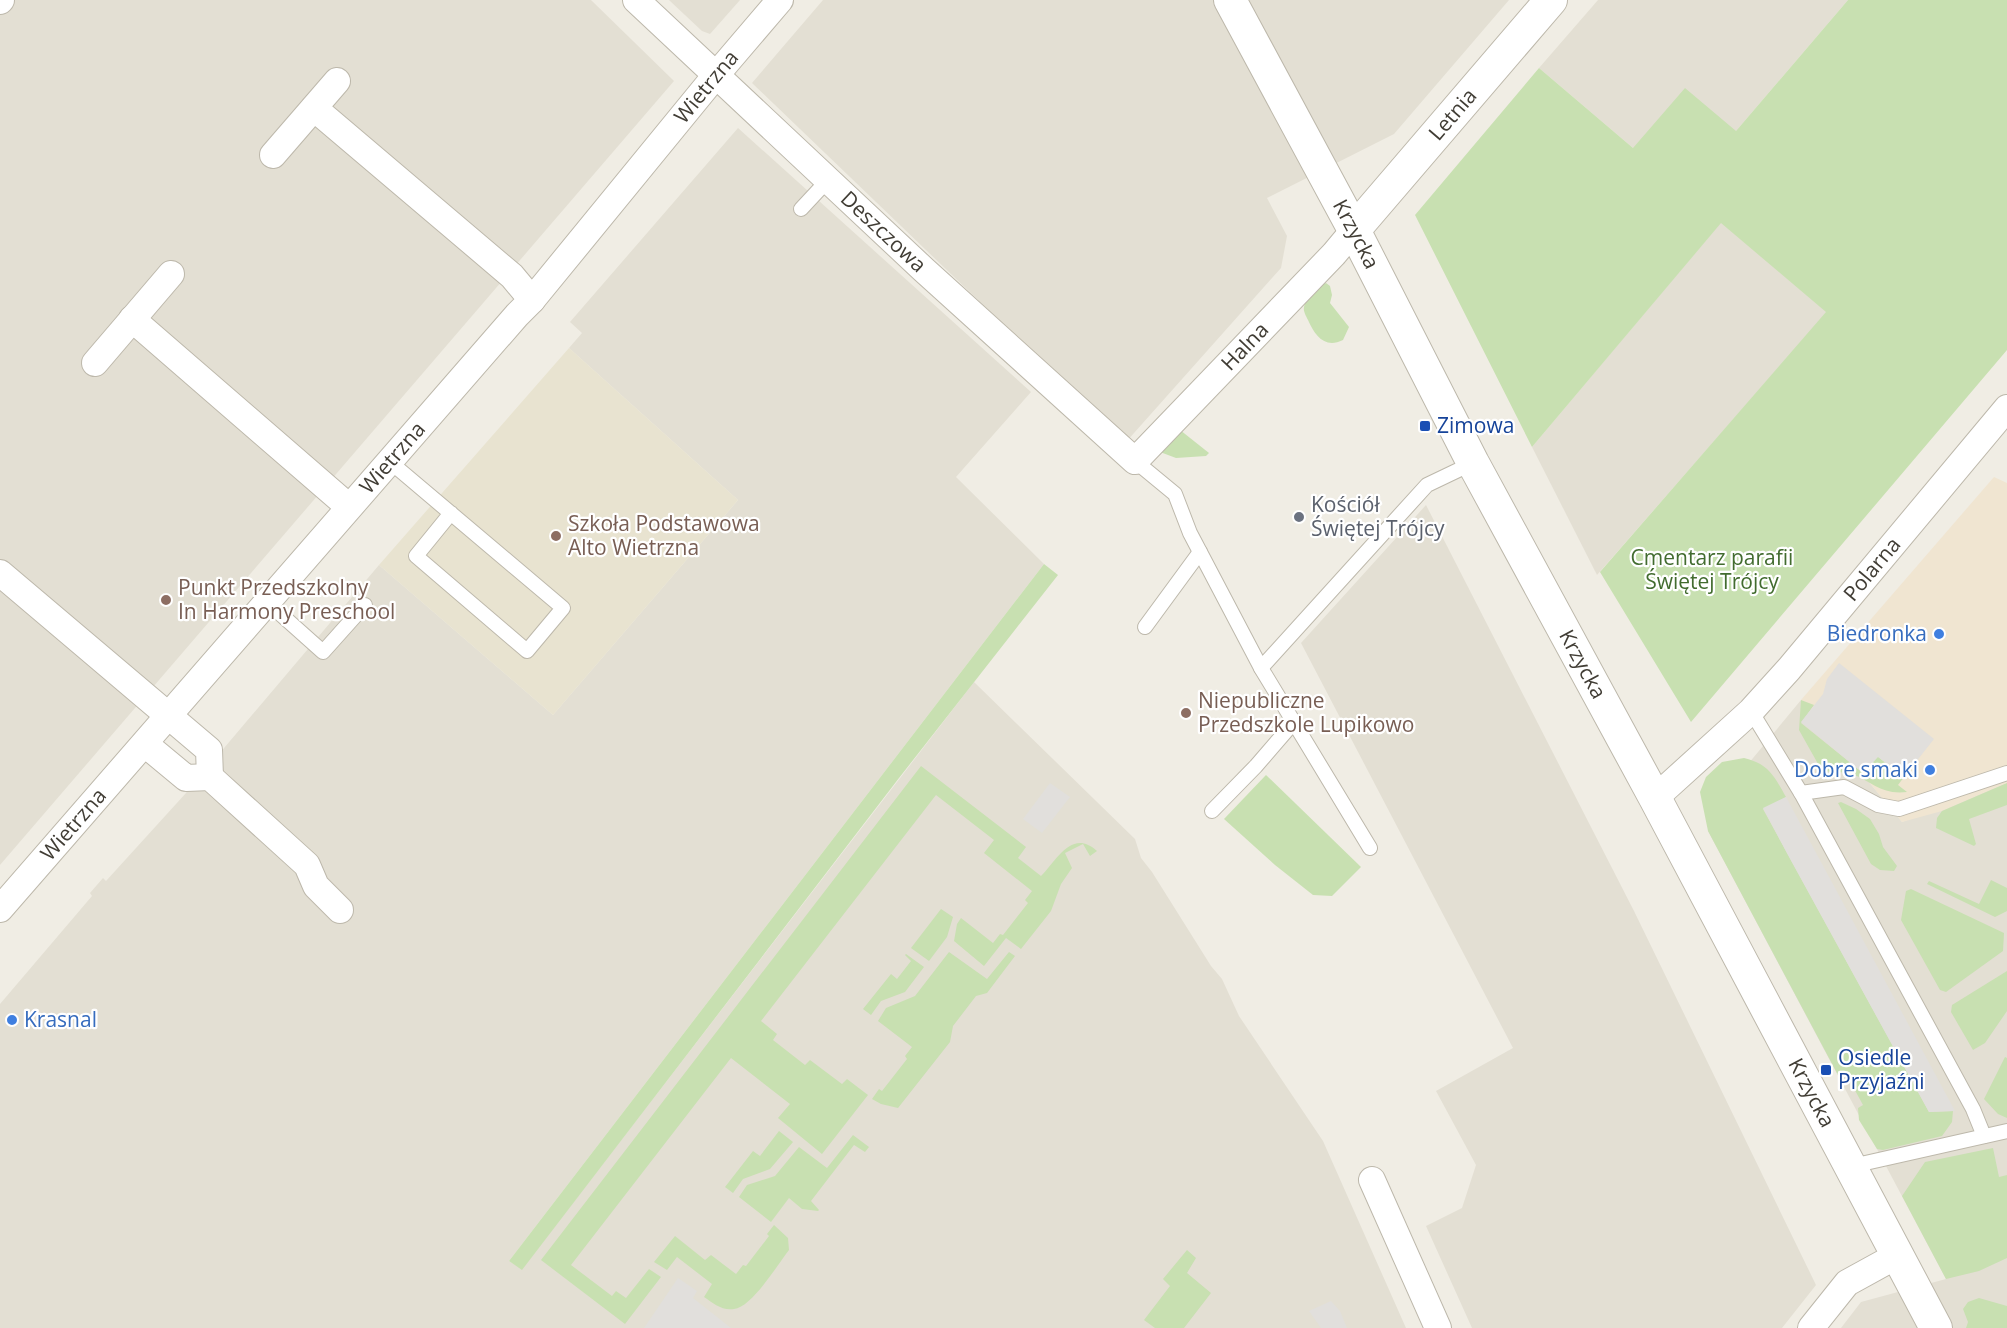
<svg xmlns="http://www.w3.org/2000/svg" width="2007" height="1328" viewBox="0 0 2007 1328" font-family="'Open Sans',sans-serif">
	<style>
		.residential { fill: #e3dfd3 }
		.commercial { fill: #f0e5d1 }
		.education { fill: #e8e3d0 }
		.green { fill: #c8e0b1 }
		.parking { fill: #e1dfdc }
		.lines { fill: none; stroke-linecap: round; stroke-linejoin: round }
		.service-casing { stroke: #bdb8ab; stroke-width: 16 }
		.minor-casing { stroke: #bdb8ab; stroke-width: 28 }
		.tertiary-casing { stroke: #bdb8ab; stroke-width: 34 }
		.service { stroke: #fff; stroke-width: 14 }
		.minor { stroke: #fff; stroke-width: 26 }
		.tertiary { stroke: #fff; stroke-width: 32 }
		.transit-dot { fill: #1a4fb4; stroke: #fff; stroke-width: 2 }
		.worship-dot { fill: #6b7280; stroke: #fff; stroke-width: 2 }
		.education-dot { fill: #8d6e63; stroke: #fff; stroke-width: 2 }
		.shop-dot { fill: #3f7fe0; stroke: #fff; stroke-width: 2 }
		.labels { text-anchor: middle; stroke-width: 4.5; stroke-linejoin: round; paint-order: stroke }
		.street-label { font-size: 21px; fill: #413d35; stroke: #fff }
		.transit-label { font-size: 21px; fill: #164399; stroke: #fff; text-anchor: start }
		.worship-label { font-size: 21px; fill: #5b616d; stroke: #fff; text-anchor: start }
		.education-label { font-size: 21px; fill: #785e54; stroke: #fff; text-anchor: start }
		.park-label { font-size: 21px; fill: #426c2f; stroke: #fff }
		.shop-label { font-size: 21px; fill: #366cbe; stroke: #fff; text-anchor: end }
	</style>
	<rect width="100%" height="100%" fill="#f0ede4"/>
	<g class="residential">
		<polygon points="0,0 591,0 674,81 0,865"/>
		<polygon points="669,0 740,0 710,34 702,31"/>
		<polygon points="823,0 1509,0 1394,134 1267,198 1287,236 1281,268 1126,442 752,83"/>
		<polygon points="1598,0 1848,0 1736,131 1633,148 1539,68"/>
		<polygon points="738,128 1031,392 956,477 1044,564 509,1261 522,1269 974,682 1135,839 1141,858 1152,872 1211,966 1222,979 1239,1016 1323,1141 1406,1328 0,1328 0,1004 92,896 90,893 103,878 106,881 186,793 379,565 553,715 738,500 569,348 582,333 570,322"/>
		<polygon points="1721,222 1827,312 1597,575 1532,447"/>
		<polygon points="1426,505 1634,911 1816,1285 1782,1328 1472,1328 1426,1226 1462,1208 1476,1165 1436,1091 1513,1048 1301,643"/>
		<polygon points="1801,700 1902,822 2007,783 2007,1328 1841,1328 1861,1302 1946,1279 1708,831 1715,804"/>
	</g>
	<polygon class="commercial" points="1994,477 2007,483 2007,783 1942,811 1902,822 1801,700"/>
	<polygon class="education" points="569,348 738,500 553,715 379,565"/>
	<g class="green">
		<polygon points="1848,0 2007,0 2007,350 1691,722 1600,572 1826,312 1721,223 1532,447 1415,215 1539,68 1633,148 1685,88 1736,131"/>
		<path d="M1326,283L1330,286L1332,295L1330,303L1349,327L1343,340C1325,349 1315,336 1308,320C1306,316 1303,311 1304,307C1305,299 1317,290 1322,285Z"/>
		<polygon points="1180,430 1209,453 1206,456 1176,458 1160,452"/>
		<polygon points="1044,564 1058,575 899,778 522,1270 509,1261"/>
		<path d="M1801,700L1814,705L1801,723L1863,773L1877,756L1904,777L1898,785L1907,792C1881,795 1873,782 1852,774C1842,771 1832,773 1822,771L1799,730Z"/>
		<path d="M1744,758C1769,764 1774,776 1786,797L1763,809L1929,1112L1953,1111L1952,1122L1942,1136L1883,1150L1877,1149L1859,1120L1858,1108L1863,1105L1845,1072L1838,1075L1708,831L1700,792L1706,777L1722,762Z"/>
		<path d="M921,766L1026,847L1018,858L1041,876C1057,860 1072,828 1097,851L1090,856L1083,844L1065,853L1072,868L1061,884L1051,911L1021,949L1006,938L984,966L954,941L957,924L961,918L993,943L1000,934L1003,935L1028,903L1025,900L1032,891L984,853L994,840L936,795L761,1021L777,1034L773,1040L805,1065L810,1060L842,1084L847,1079L868,1095L822,1154L778,1118L790,1104L731,1058L571,1265L612,1296L616,1291L626,1298L649,1269L661,1277L625,1324L541,1260Z"/>
		<polygon points="1266,775 1361,867 1332,896 1313,895 1275,865 1224,819"/>
		<polygon points="2007,783 2007,805 1969,819 1976,844 1974,846 1936,828 1937,818 1942,811"/>
		<polygon points="1841,802 1856,809 1870,819 1879,834 1883,847 1897,866 1894,871 1880,870 1871,864 1838,803"/>
		<polygon points="1991,880 2007,888 2007,911 1995,917 1927,884 1929,881 1979,904"/>
		<polygon points="1911,889 2004,933 2003,951 1946,992 1940,990 1901,920 1906,891"/>
		<polygon points="941,909 953,917 947,937 929,961 911,948"/>
		<polygon points="949,952 987,979 1009,952 1015,956 987,993 976,996 953,1026 950,1042 898,1108 881,1104 872,1099 879,1089 882,1091 907,1059 905,1056 912,1047 878,1021 886,1008 915,996"/>
		<polygon points="906,954 924,967 905,992 881,1001 871,1015 863,1009 891,974 897,979 911,961 905,955"/>
		<polygon points="2007,971 2007,1011 1985,1043 1973,1050 1951,1012 1952,1005"/>
		<polygon points="2005,1057 2007,1058 2007,1118 1998,1114 1984,1099"/>
		<polygon points="779,1131 793,1142 770,1169 743,1179 733,1193 725,1187 753,1151 760,1156"/>
		<polygon points="853,1135 869,1147 865,1152 854,1145 811,1201 819,1210 818,1211 802,1209 789,1198 771,1222 739,1197 747,1185 775,1176 799,1147 827,1168"/>
		<polygon points="1993,1148 1999,1177 2007,1175 2007,1258 1979,1271 1946,1279 1902,1196 1925,1162"/>
		<path d="M774,1225L788,1238L789,1250C778,1264 752,1307 734,1309C722,1311 713,1303 704,1297L712,1284L677,1257L667,1270L654,1262L675,1236L705,1260L711,1255L736,1274L743,1265L746,1266L769,1236L767,1234Z"/>
		<polygon points="1187,1250 1196,1258 1187,1273 1211,1293 1184,1328 1155,1328 1144,1320 1170,1286 1163,1279"/>
		<polygon points="1979,1298 2007,1306 2007,1328 1966,1328 1968,1322 1963,1309 1968,1302"/>
	</g>
	<g class="parking">
		<polygon points="1839,663 1934,739 1904,777 1878,757 1863,773 1801,722 1823,694 1827,679"/>
		<polygon points="1050,783 1070,797 1042,833 1023,819"/>
		<polygon points="1786,797 1856,927 1955,1111 1929,1112 1788,855 1763,808"/>
		<polygon points="678,1278 697,1291 693,1298 731,1328 644,1328"/>
		<polygon points="1331,1301 1340,1311 1347,1328 1321,1328 1309,1311"/>
	</g>
	<g class="lines">
		<defs>
			<g id="service">
				<polyline points="801,209 828,180"/>
				<polyline points="389,461 563,608 527,651 416,556 451,513"/>
				<polyline points="1135,461 1175,494 1190,533 1261,668 1427,485 1473,463"/>
				<polyline points="267,602 323,652 365,605"/>
				<polyline points="1145,627 1200,552"/>
				<polyline points="1261,668 1370,848"/>
				<polyline points="1751,711 1801,793 1973,1109 1984,1136"/>
				<polyline points="1801,793 1844,787 1878,805 1899,809 2007,773"/>
				<polyline points="1212,811 1256,766 1294,722"/>
				<polyline points="1852,1166 2007,1131"/>
			</g>
			<g id="minor">
				<path id="s1" d="M636,0L924,270L1135,461L1334,254L1354,230"/>
				<polyline points="0,1 1,0"/>
				<polyline points="314,108 512,276 532,300"/>
				<polyline points="273,155 337,81"/>
				<polyline points="132,319 349,507"/>
				<polyline points="95,363 171,274"/>
				<polyline points="0,573 209,750 210,777"/>
				<polyline points="145,744 186,778 210,777 307,865 316,886 340,910"/>
				<path id="s2" d="M1655,798L1751,711L1789,669L2007,408"/>
				<path id="s3" d="M0,909L517,315L532,300L716,75L780,0"/>
				<polyline points="1372,1180 1438,1328"/>
				<polyline points="1811,1328 1847,1283 1898,1255"/>
			</g>
			<g id="tertiary">
				<path id="s4" d="M1230,0L1354,230L1473,463L1655,798L1936,1328"/>
				<path id="s5" d="M1354,230L1551,0"/>
			</g>
		</defs>
		<use href="#service" class="service-casing"/>
		<use href="#minor" class="minor-casing"/>
		<use href="#tertiary" class="tertiary-casing"/>
		<use href="#service" class="service"/>
		<use href="#minor" class="minor"/>
		<use href="#tertiary" class="tertiary"/>
	</g>
	<g class="transit-dot">
		<rect x="1419" y="420" width="12" height="12" rx="3"/>
		<rect x="1820" y="1064" width="12" height="12" rx="3"/>
	</g>
	<circle class="worship-dot" cx="1299" cy="517" r="6"/>
	<g class="education-dot">
		<circle cx="556" cy="536" r="6"/>
		<circle cx="166" cy="600" r="6"/>
		<circle cx="1186" cy="713" r="6"/>
	</g>
	<g class="shop-dot">
		<circle cx="1939" cy="634" r="6"/>
		<circle cx="1930" cy="770" r="6"/>
		<circle cx="12" cy="1020" r="6"/>
	</g>
	<g class="labels">
		<g class="street-label">
			<text dy="7" stroke="none"><textPath href="#s3" startOffset="1084">Wietrzna</textPath></text>
			<text dy="7" stroke="none"><textPath href="#s5" startOffset="152">Letnia</textPath></text>
			<text dy="7" stroke="none"><textPath href="#s1" startOffset="339">Deszczowa</textPath></text>
			<text dy="7" stroke="none"><textPath href="#s4" startOffset="266">Krzycka</textPath></text>
			<text dy="7" stroke="none"><textPath href="#s1" startOffset="838">Halna</textPath></text>
			<text dy="7" stroke="none"><textPath href="#s3" startOffset="598">Wietrzna</textPath></text>
			<text dy="7" stroke="none"><textPath href="#s2" startOffset="316">Polarna</textPath></text>
			<text dy="7" stroke="none"><textPath href="#s4" startOffset="752">Krzycka</textPath></text>
			<text dy="7" stroke="none"><textPath href="#s3" startOffset="112">Wietrzna</textPath></text>
			<text dy="7" stroke="none"><textPath href="#s4" startOffset="1238">Krzycka</textPath></text>
		</g>
		<g class="transit-label">
			<text x="1437" y="433">Zimowa</text>
			<text x="1838" y="1065">Osiedle<tspan x="1838" dy="24">Przyjaźni</tspan></text>
		</g>
		<g class="worship-label">
			<text x="1311" y="512">Kościół<tspan x="1311" dy="24">Świętej Trójcy</tspan></text>
		</g>
		<g class="education-label">
			<text x="568" y="531">Szkoła Podstawowa<tspan x="568" dy="24">Alto Wietrzna</tspan></text>
			<text x="178" y="595">Punkt Przedszkolny<tspan x="178" dy="24">In Harmony Preschool</tspan></text>
			<text x="1198" y="708">Niepubliczne<tspan x="1198" dy="24">Przedszkole Lupikowo</tspan></text>
		</g>
		<g class="park-label">
			<text x="1712" y="565">Cmentarz parafii<tspan x="1712" dy="24">Świętej Trójcy</tspan></text>
		</g>
		<g class="shop-label">
			<text x="1927" y="641">Biedronka</text>
			<text x="1918" y="777">Dobre smaki</text>
			<text x="24" y="1027" text-anchor="start">Krasnal</text>
		</g>
	</g>
</svg>
